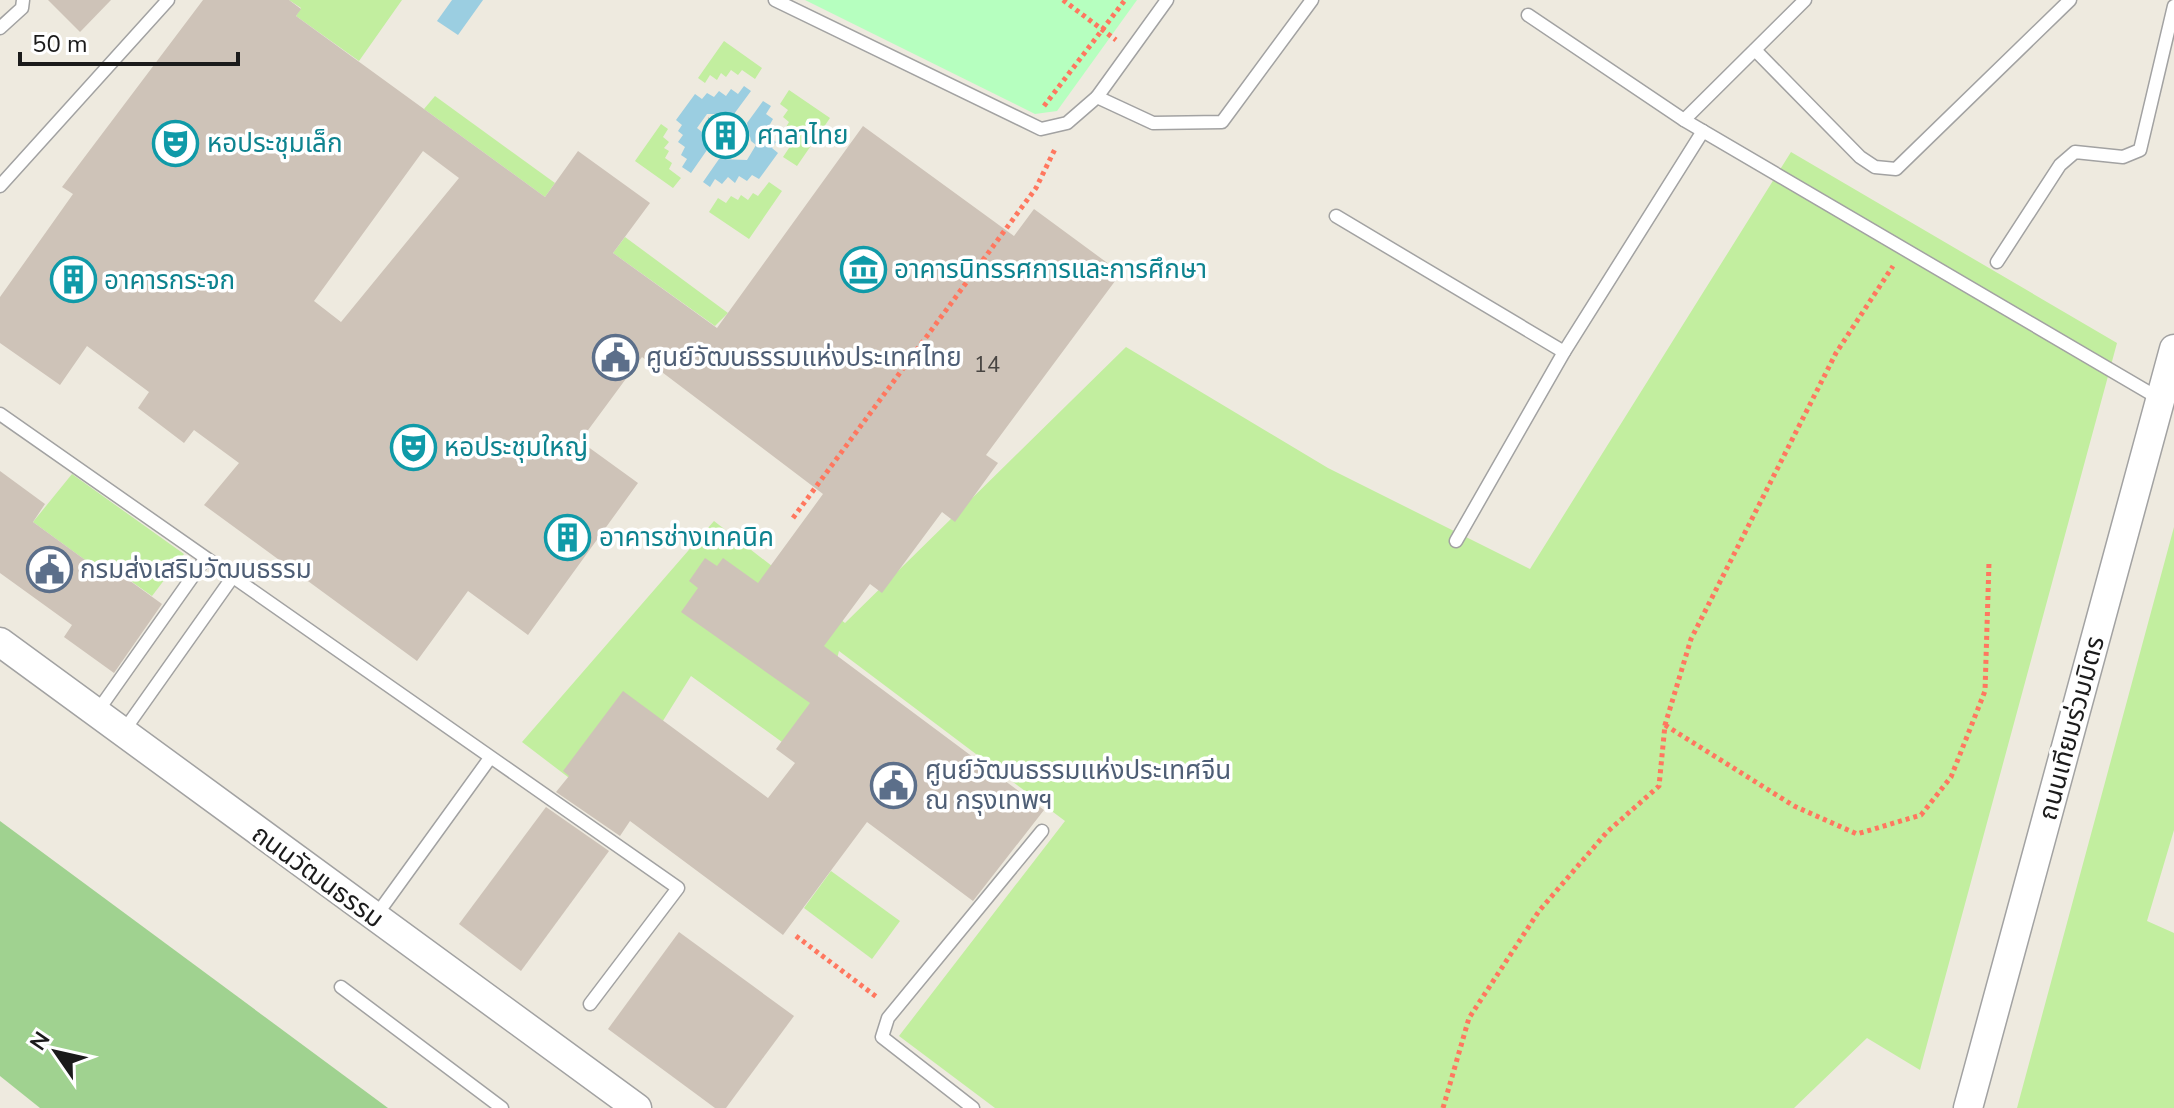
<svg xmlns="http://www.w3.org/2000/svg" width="2174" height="1108" viewBox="0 0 2174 1108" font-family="'Nunito Sans','Noto Sans Thai',sans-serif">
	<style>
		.grass { fill: #c2ee9f }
		.forest { fill: #a0d290 }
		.park { fill: #b6ffbf }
		.water { fill: #9bcee1 }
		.building { fill: #cec3b8; fill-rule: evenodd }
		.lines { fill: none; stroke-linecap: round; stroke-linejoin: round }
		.service-casing { stroke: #a2a2a2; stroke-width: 15 }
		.tertiary-casing { stroke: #a2a2a2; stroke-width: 31 }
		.path { stroke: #ff775f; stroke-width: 5; stroke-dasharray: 4 4; stroke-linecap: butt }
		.service { stroke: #fff; stroke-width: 12 }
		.tertiary { stroke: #fff; stroke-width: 28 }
		.labels { text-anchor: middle; stroke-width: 7; stroke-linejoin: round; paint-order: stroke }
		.number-label { font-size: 22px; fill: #484542 }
		.culture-label { font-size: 26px; fill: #0d838f; stroke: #fff; text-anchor: start }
		.service-label { font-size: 26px; fill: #4e5e75; stroke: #fff; text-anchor: start }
		.street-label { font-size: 26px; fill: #1b1b1b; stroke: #fff }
	</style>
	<rect width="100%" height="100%" fill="#eeeadf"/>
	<g class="grass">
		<polygon points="289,0 402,0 359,61 296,16 301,8"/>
		<polygon points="724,41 762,68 755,79 742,70 738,75 731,70 726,77 721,73 717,80 710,75 705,83 698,78"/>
		<polygon points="789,90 830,118 797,166 783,157 793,142 788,139 793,132 786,127 789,122 783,117 788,110 780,104"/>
		<polygon points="435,96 555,183 545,197 424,109"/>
		<polygon points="661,124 668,129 663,137 669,142 664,148 669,151 665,158 672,163 669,169 681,178 673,188 635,161"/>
		<polygon points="1791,152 2117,343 1920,1070 1867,1038 1794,1108 995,1108 899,1036 1065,821 839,651 811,763 691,676 661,724 581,787 522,742 714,521 845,623 1126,347 1328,468 1530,569"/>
		<polygon points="769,182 782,191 749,239 709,212 718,198 726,203 731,196 738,200 741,195 748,200 753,193 758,196"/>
		<polygon points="625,237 728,313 715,326 613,253"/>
		<polygon points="72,474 184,554 152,596 108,565 103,573 33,522"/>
		<polygon points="2174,527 2174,830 2147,921 2174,933 2174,1108 2017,1108"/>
		<polygon points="831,871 900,921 872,959 804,908"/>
	</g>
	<polygon class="forest" points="0,821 388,1108 40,1108 0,1076"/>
	<polygon class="park" points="805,0 1137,0 1057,111 1035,114"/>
	<g class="water">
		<polygon points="452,0 483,0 458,35 437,21"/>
		<polygon points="744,86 751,91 734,114 707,114 697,128 702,132 707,150 691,173 682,167 687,159 681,155 685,147 678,142 683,135 678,131 682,125 676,120 695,94 702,99 707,93 714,97 719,91 726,96 731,89 738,94"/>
		<polygon points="763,101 771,106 766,114 773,119 769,126 775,131 771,138 776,142 772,148 778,153 759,179 752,175 747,181 739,176 735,183 728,177 722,184 715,179 710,187 703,182 719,159 747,160 756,145 751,141 747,123"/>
	</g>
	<g class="building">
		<polygon points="48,0 111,0 80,32"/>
		<path d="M203,0H289L301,9L296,16L545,197L578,151L650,203L613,253L717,328L863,126L1014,236L1034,209L1121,273L986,455L998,463L955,522L942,512L882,593L870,584L824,646L1044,810L973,901L867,822L783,935L630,821L620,836L556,792L569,776L563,771L623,691L768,798L795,763L776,749L810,703L681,612L698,588L689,581L705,558L717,566L723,558L758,583L823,494L642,357L580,441L638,483L528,635L468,591L417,661L204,505L239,463L194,430L184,443L138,408L149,392L87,346L60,385L0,343V297L73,194L62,187ZM423,151L459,178L341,322L314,301Z"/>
		<polygon points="708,117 715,122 717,118 723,121 725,118 747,133 733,153 729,151 724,158 707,146"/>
		<polygon points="0,471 45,504 33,522 103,573 108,565 162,604 114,673 64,637 72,625 0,573"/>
		<polygon points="546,807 609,851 521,971 459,924"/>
		<polygon points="679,932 794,1016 726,1108 715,1108 608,1029"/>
	</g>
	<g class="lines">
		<defs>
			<g id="service">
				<polyline points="775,0 1041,129 1067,123 1097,97 1153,123 1222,122 1312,0"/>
				<polyline points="1528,15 1684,120 2160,399"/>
				<polyline points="0,28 22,8 23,0"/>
				<polyline points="1755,50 1860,157 1875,167 1896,169 2070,0"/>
				<polyline points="1097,97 1167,0"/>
				<polyline points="1684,120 1805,0"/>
				<polyline points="0,186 168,0"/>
				<polyline points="1336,216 1564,352"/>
				<polyline points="1997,262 2060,165 2075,152 2123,157 2140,150 2174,6"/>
				<polyline points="0,414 678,888 590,1004"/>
				<polyline points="1456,541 1564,352 1703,131"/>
				<polyline points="97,712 205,559"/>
				<polyline points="123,732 232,578"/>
				<polyline points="375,917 490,758"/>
				<polyline points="341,987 502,1108"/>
				<polyline points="973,1108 882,1037 888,1018 1042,831"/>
			</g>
			<g id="tertiary">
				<polyline points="0,642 637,1108"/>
				<polyline points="1968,1108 2174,349"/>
			</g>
		</defs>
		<use href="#service" class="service-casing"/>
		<use href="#tertiary" class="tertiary-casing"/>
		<g class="path">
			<polyline points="1063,0 1116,40"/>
			<polyline points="1044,106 1125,0"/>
			<polyline points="793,518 1036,188 1056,147"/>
			<polyline points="1665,725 1794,806 1857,834 1921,815 1951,777 1985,691 1989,562"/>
			<polyline points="796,936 878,998"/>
			<polyline points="1443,1108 1469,1018 1539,911 1607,832 1659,786 1665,725 1691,639 1836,353 1893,266"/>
		</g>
		<use href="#service" class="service"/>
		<use href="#tertiary" class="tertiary"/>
	</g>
	<defs>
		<symbol id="building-ring" viewBox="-11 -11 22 22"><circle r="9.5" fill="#fff" stroke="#0f9aa8" stroke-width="1.5"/><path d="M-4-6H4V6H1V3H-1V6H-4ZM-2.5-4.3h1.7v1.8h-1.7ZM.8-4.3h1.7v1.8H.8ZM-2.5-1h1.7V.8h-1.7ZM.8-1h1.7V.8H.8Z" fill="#0f9aa8"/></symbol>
		<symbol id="theatre-ring" viewBox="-11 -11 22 22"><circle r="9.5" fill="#fff" stroke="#0f9aa8" stroke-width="1.5"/><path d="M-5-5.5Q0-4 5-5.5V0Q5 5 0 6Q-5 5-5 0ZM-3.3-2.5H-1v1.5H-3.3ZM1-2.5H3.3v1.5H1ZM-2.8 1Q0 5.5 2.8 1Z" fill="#0f9aa8"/></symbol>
		<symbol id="museum-ring" viewBox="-11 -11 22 22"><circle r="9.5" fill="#fff" stroke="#0f9aa8" stroke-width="1.5"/><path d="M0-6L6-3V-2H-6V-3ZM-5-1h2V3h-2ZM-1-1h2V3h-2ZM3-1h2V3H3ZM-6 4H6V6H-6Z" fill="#0f9aa8"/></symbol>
		<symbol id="civic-ring" viewBox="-11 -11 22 22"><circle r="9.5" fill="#fff" stroke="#5c6f8a" stroke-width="1.5"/><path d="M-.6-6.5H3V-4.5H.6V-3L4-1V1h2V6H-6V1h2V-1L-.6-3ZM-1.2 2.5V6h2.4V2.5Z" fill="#5c6f8a"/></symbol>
	</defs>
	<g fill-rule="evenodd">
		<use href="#building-ring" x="700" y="110" width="51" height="51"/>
		<use href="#theatre-ring" x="150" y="118" width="51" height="51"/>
		<use href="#museum-ring" x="838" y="244" width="51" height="51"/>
		<use href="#building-ring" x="48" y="254" width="51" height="51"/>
		<use href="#civic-ring" x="590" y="332" width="51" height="51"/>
		<use href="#theatre-ring" x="388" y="422" width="51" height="51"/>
		<use href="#building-ring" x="542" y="512" width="51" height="51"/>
		<use href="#civic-ring" x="24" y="544" width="51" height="51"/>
		<use href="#civic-ring" x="868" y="760" width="51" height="51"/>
	</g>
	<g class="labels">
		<g class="number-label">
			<text x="987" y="372">14</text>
		</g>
		<g class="culture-label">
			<text x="757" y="144">ศาลาไทย</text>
			<text x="207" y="152">หอประชุมเล็ก</text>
			<text x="894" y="278">อาคารนิทรรศการและการศึกษา</text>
			<text x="104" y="289">อาคารกระจก</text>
			<text x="444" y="456">หอประชุมใหญ่</text>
			<text x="599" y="546">อาคารช่างเทคนิค</text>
		</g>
		<g class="service-label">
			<text x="646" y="366">ศูนย์วัฒนธรรมแห่งประเทศไทย</text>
			<text x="80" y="578">กรมส่งเสริมวัฒนธรรม</text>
			<text x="925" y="779">ศูนย์วัฒนธรรมแห่งประเทศจีน<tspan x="925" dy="30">ณ กรุงเทพฯ</tspan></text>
		</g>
		<g class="street-label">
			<text transform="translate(2071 728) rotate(-75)" y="9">ถนนเทียมร่วมมิตร</text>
			<text transform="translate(318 876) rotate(36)" y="9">ถนนวัฒนธรรม</text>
		</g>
	</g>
	<g transform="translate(56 1052) rotate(304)" stroke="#ffffff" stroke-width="6" paint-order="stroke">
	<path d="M0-6L14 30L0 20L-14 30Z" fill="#1b1b1b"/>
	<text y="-12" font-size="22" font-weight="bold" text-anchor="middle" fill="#1b1b1b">N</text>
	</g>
	<path d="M20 52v12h218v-12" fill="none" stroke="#1b1b1b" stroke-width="4"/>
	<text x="32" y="52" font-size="24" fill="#1b1b1b" stroke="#ffffff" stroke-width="6" paint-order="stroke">50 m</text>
</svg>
